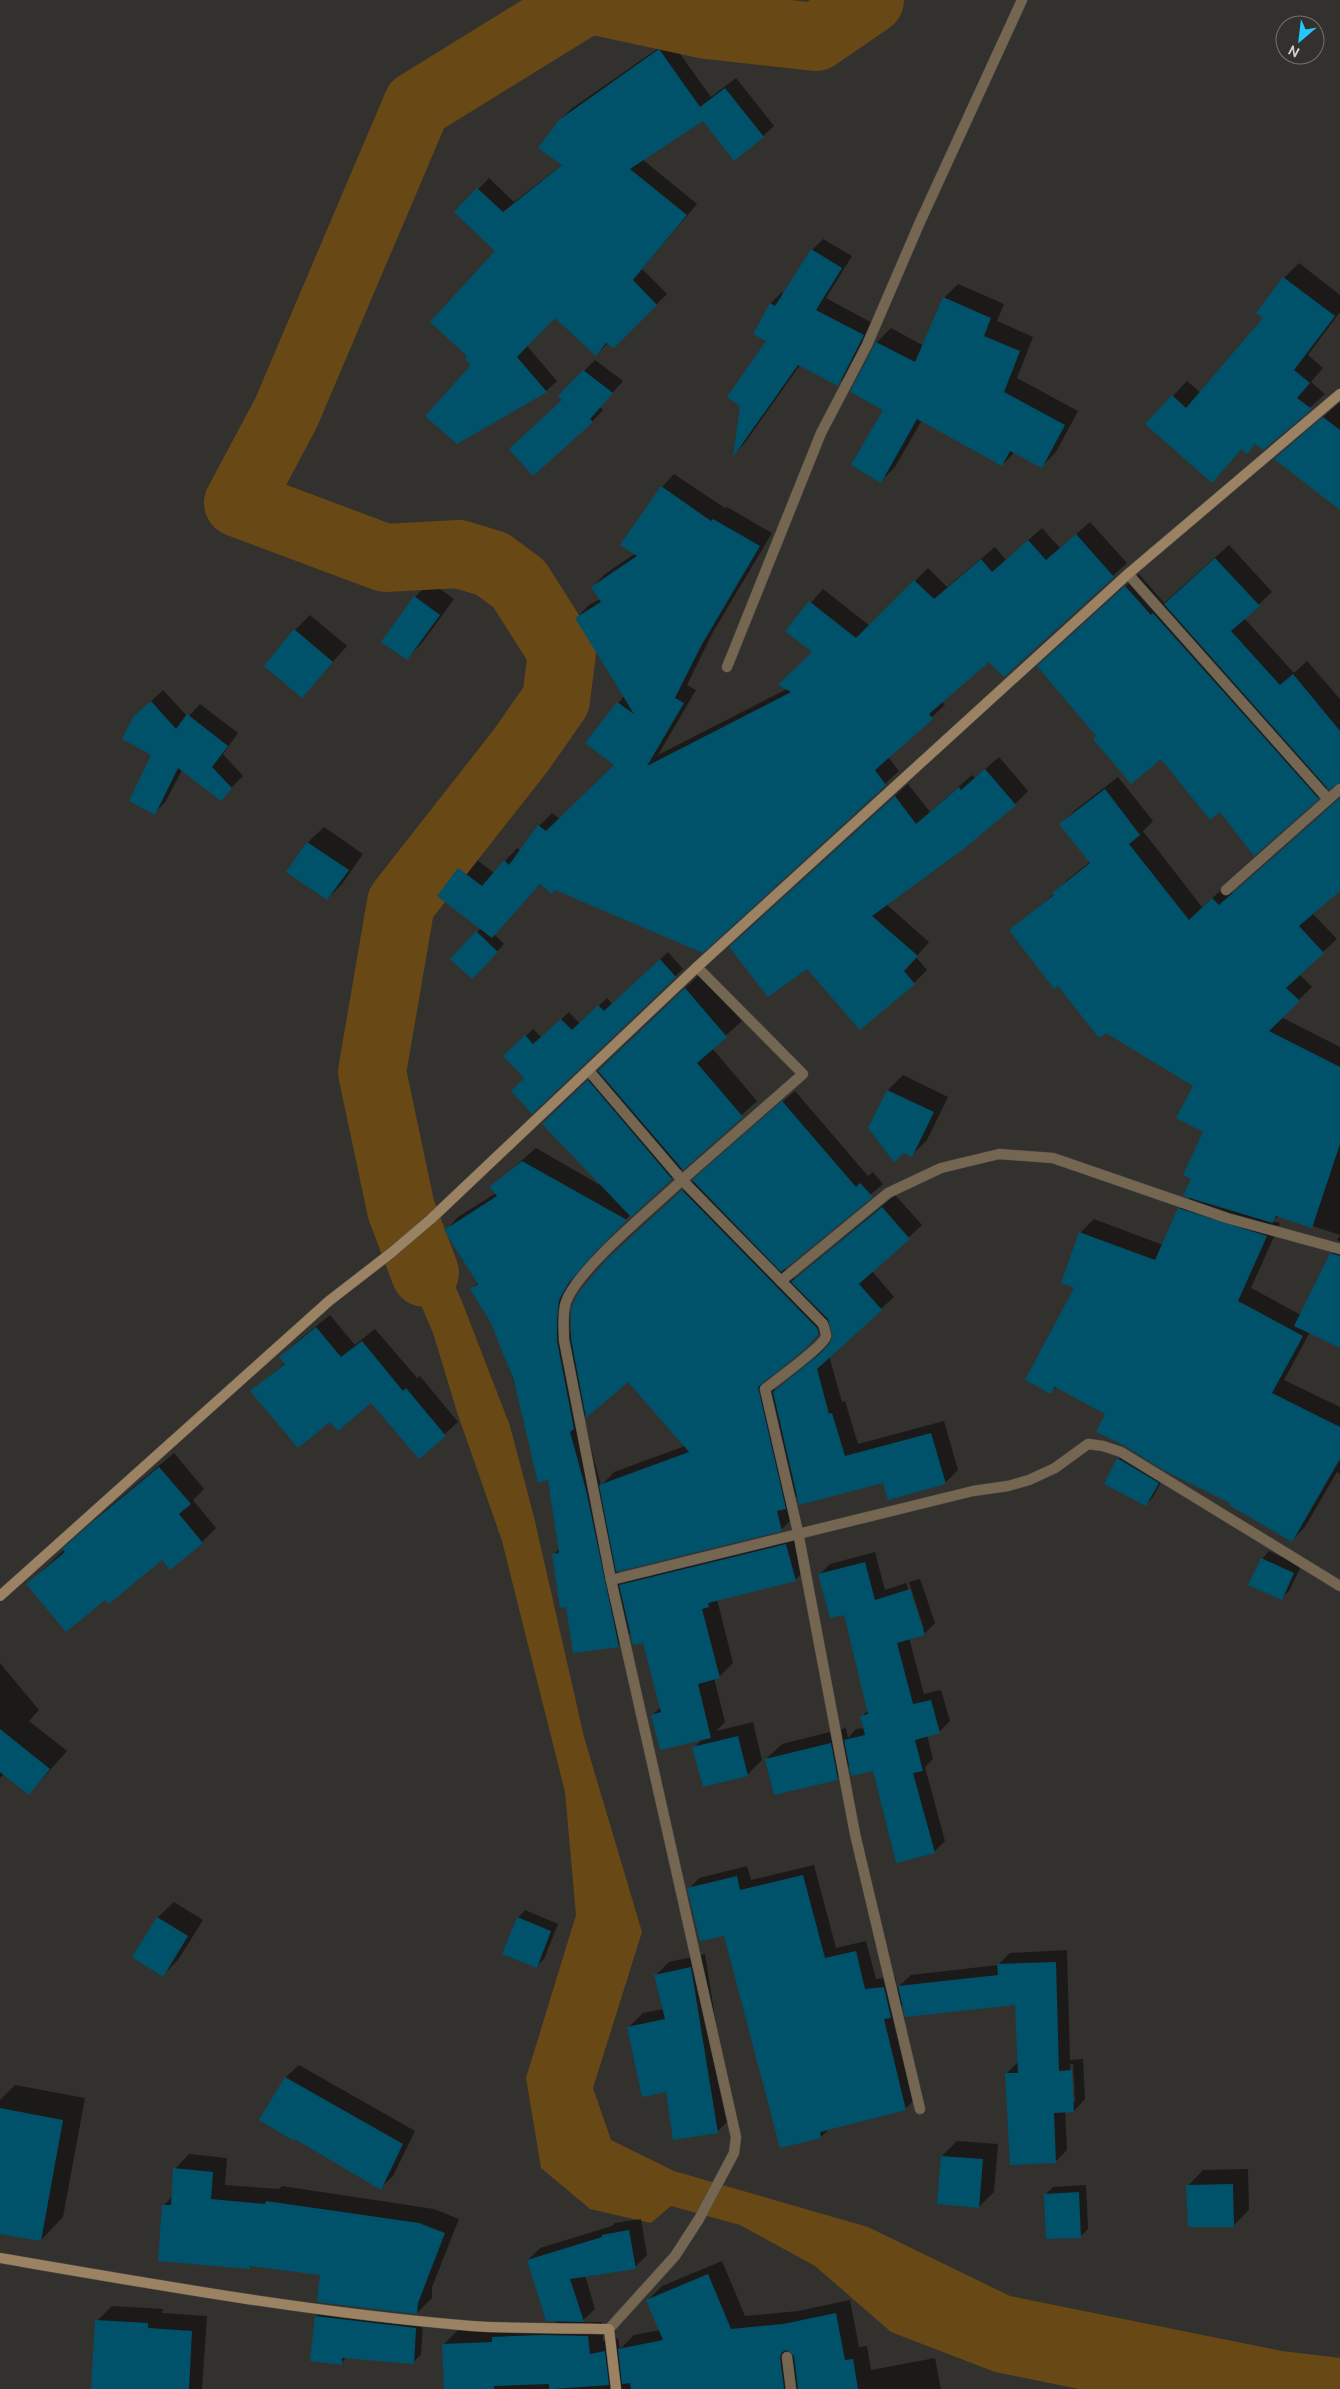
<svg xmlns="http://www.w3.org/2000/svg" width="1340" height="2389" viewBox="0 0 1340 2389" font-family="Ubuntu,sans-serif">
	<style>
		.water { fill: #684815 }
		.pier { fill: #33312e }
		.shadow { fill: #0007; fill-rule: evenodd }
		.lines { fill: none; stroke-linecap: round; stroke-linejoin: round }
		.river { stroke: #684815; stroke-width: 68 }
		.building { fill: #00526b }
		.lane-casing { stroke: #504e4b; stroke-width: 11 }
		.street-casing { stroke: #504e4b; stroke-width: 11 }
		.secondary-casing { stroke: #504e4b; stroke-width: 11 }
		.lane { stroke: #756652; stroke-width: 10 }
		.street { stroke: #756652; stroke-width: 10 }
		.secondary { stroke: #9a8263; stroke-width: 10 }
	</style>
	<rect width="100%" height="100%" fill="#33312e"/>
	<polygon class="water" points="406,1177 461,1299 510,1426 534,1517 584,1737 642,1932 593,2088 611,2140 674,2171 868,2227 1010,2296 1282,2351 1340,2358 1340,2389 1079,2389 995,2372 891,2332 815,2266 740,2225 671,2206 651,2223 590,2209 541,2168 526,2078 576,1915 565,1792 502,1541 457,1412 433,1333 376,1199"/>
	<polygon class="pier" points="419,1205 435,1235 402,1265 388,1234"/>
	<g class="shadow">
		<polygon points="670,40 711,97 736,78 774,126 763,136 703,119 642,159 697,204 642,269 667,294 614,346 608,343 596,355 555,316 527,346 557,381 546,391 457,443 497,251 456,212 489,178 514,202 563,164 560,120 571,109"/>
		<polygon points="823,239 852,256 826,298 874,324 849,373 838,384 800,365 744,444 735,453 768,340 754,333 771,303 782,292 785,294 812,250"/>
		<polygon points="1299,263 1340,295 1340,312 1308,355 1323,368 1311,382 1325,394 1263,449 1256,443 1247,452 1243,448 1212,482 1147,424 1187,381 1201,393 1264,318 1258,313 1284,278"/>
		<polygon points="958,284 1004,304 997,321 1033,337 1017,378 1078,411 1056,452 1042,466 1015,452 1002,465 922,420 895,467 881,481 885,409 852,392 877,342 891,328 924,346 944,298"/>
		<polygon points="595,360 623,381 600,407 603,410 592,422 563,400 584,371"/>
		<polygon points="1339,403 1340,404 1340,508 1276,459"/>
		<polygon points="674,474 725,508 727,507 772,533 713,632 687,685 696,690 658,755 787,689 814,652 787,630 823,589 870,626 928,568 947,587 995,547 1006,560 1042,528 1060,548 1090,522 1127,563 1004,676 990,660 942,702 945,705 888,757 899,771 702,951 541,883 494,934 504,944 480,970 452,959 481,928 459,869 472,856 494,873 517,848 521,851 539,826 552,813 560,819 615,765 587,743 624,696 576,618 589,605 600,599 592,587 605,574 636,553 662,487"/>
		<polygon points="1229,545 1272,592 1244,618 1294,673 1307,661 1340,699 1340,781 1328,787 1318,798 1220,810 1161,757 1098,736 1052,653 1139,574 1164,603"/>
		<polygon points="430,582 454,599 422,643 407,658 415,597"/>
		<polygon points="310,615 347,646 302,696 295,630"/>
		<polygon points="163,690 188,717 200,704 238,733 223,754 243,776 220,799 182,770 166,801 155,813 153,755 147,705"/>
		<polygon points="999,757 1028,791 1015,804 886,904 929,942 916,957 927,970 914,983 807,967 744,934 908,784 930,812 972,775 975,778"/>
		<polygon points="1118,777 1153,821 1143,831 1202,907 1226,886 1233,893 1340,798 1340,890 1312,913 1337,939 1299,974 1312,987 1281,1017 1340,1047 1340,1241 1337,1240 1340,1235 1279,1215 1273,1221 1280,1223 1251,1288 1301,1315 1331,1254 1340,1245 1340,1346 1310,1332 1284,1380 1340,1407 1340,1474 1337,1472 1305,1527 1292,1540 1232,1502 1107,1413 1057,1387 1051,1392 1075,1287 1062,1282 1081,1232 1094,1219 1163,1245 1179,1209 1191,1197 1192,1179 1204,1131 1195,1085 1059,984 1011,931 1054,894 1067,880 1090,862 1061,824 1074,811"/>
		<polygon points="324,827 363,854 342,884 327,899 287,872 308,842"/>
		<polygon points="668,952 683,969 532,1112 526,1078 505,1056 533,1029 542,1038 569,1012 580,1024 607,998 612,1004"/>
		<path d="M701,973L742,1021L712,1048L757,1101L630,1215L606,1239L581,1269L572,1286L569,1306L570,1332H572L612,1256L696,1178L795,1091L868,1176L873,1172L883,1184L784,1268L795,1279L895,1195L922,1225L872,1271L894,1297L829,1356L842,1402L845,1401L858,1444L944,1421L958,1470L945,1483L884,1482L798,1495L791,1502L794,1517L781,1530L618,1570L622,1584L635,1571L800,1531L809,1566L795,1580L717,1599L733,1663L719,1677L714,1678L725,1722L716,1731L753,1722L762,1760L747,1775L694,1748L703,1738L652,1715L661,1707L644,1642L631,1633L618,1645L567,1606L554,1554L560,1548L549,1478L492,1322L472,1289L478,1282L445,1231L458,1217L496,1193L491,1187L536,1148L600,1185L559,1108ZM830,1322L834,1336L827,1347L775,1391L771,1375L812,1341ZM628,1380L685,1446L614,1472L601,1486L583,1418Z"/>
		<polygon points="903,1075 948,1097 927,1140 912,1155 904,1151 888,1090"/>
		<polygon points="330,1315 355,1345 375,1329 417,1378 420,1376 458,1422 419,1457 372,1401 330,1420 252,1392 285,1363 281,1357 294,1344"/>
		<polygon points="1126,1451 1165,1475 1153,1497 1146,1505 1105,1483 1118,1459"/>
		<polygon points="174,1453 204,1489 193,1500 216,1528 202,1542 162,1558 105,1598 28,1584 106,1510"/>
		<polygon points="1269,1551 1301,1566 1289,1591 1282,1598 1262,1559"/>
		<polygon points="875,1552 885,1590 906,1583 922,1629 924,1629 909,1582 920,1579 935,1623 924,1634 909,1638 924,1694 941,1690 950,1721 939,1732 927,1735 933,1759 925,1767 945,1841 934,1852 874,1769 850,1765 837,1779 766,1759 782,1744 846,1728 848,1738 856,1729 864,1728 862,1717 868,1710 844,1613 819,1575 830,1564"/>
		<polygon points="0,1663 39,1710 29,1721 67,1751 29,1794 4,1774 0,1778"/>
		<path d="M814,1865L836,1948L866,1941L876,1979L895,1977L897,1988L911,1975L998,1965L1010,1953L1067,1950L1070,2060L1083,2059L1085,2099L1074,2111H1065L1067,2150L1055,2162L1006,2074L1018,2062L1017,2003L904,2004L895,2012L916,2098L905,2109L830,2128L821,2137L725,1934L689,1889L699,1878L747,1866L751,1880ZM1070,2064H1073L1075,2102H1072Z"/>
		<polygon points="174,1902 203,1920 178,1960 163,1975 134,1957 158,1917"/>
		<polygon points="525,1910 558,1924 544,1959 537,1966 518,1918"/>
		<polygon points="705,1954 731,2118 717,2132 667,2091 629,2027 643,2013 664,2009 655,1976 669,1962"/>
		<polygon points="299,2065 415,2131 393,2176 380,2188 296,2138 261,2120 286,2077"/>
		<polygon points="15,2085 85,2098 63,2217 41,2240 0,2232 0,2100"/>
		<polygon points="957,2141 998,2144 994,2192 979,2207 942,2156"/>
		<polygon points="189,2154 227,2158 225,2185 279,2189 282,2186 434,2209 459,2219 432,2287 432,2298 417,2313 321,2274 253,2265 249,2268 164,2205 173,2196 175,2169"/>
		<polygon points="1248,2169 1249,2210 1234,2225 1188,2186 1203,2170"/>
		<polygon points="1086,2185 1088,2229 1081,2236 1046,2194 1053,2187"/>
		<polygon points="641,2219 647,2255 635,2267 585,2275 595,2309 581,2322 602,2322 603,2341 618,2338 620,2349 634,2335 660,2330 648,2300 662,2286 722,2261 745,2316 798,2311 850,2300 859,2347 867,2346 871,2370 935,2358 941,2389 446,2389 444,2344 458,2330 502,2329 507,2323 557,2323 528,2260 540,2248 612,2226 615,2223"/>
		<polygon points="112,2306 163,2309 162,2313 207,2316 202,2389 93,2389 97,2321"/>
		<polygon points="324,2309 423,2321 421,2355 413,2362 347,2357 341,2363 311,2360 316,2316"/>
	</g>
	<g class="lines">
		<g class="river">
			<polyline points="591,0 707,25 816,37 870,0"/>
			<polyline points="425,1273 401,1209 372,1072 401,903 521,750 556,700 562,652 519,584 492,564 459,554 385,558 238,503 286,413 417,105 587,0"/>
		</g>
	</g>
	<g class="building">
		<polygon points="659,49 700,107 725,88 764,137 734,161 703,121 630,169 687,215 633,280 657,305 614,348 606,343 596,356 555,318 517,357 547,392 457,444 425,416 471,365 465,359 467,356 430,322 495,251 454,212 477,188 503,212 562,165 538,148 559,120"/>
		<polygon points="811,249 842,268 816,310 864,335 838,386 798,365 733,457 740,406 727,397 766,341 753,334 770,303 775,306"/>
		<polygon points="1283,277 1335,316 1294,370 1310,383 1297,398 1312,409 1263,450 1255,444 1247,454 1242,449 1212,483 1145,424 1172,395 1186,408 1263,318 1256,313"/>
		<polygon points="943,297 991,318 984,336 1020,351 1004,392 1065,425 1042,468 1010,451 1002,466 917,419 881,483 851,465 883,410 850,392 876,342 915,362"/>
		<polygon points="583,370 613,393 590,419 593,422 533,476 509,449 562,400 558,396"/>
		<polygon points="1323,417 1340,430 1340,510 1274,459"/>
		<polygon points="661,486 711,521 713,519 760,546 701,646 675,698 684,703 647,766 791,692 778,685 812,652 785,631 809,601 856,638 914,580 934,599 981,559 992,572 1028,540 1046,560 1076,534 1114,577 1004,677 989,662 929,714 933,719 875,770 886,785 703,953 555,890 552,894 540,884 492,938 437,896 458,868 482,886 504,860 509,865 538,825 546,831 614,765 585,743 617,702 634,714 575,618 601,602 591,587 637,556 620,545"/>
		<polygon points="1215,558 1260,606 1231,631 1280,685 1293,674 1340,731 1340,782 1329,790 1164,604"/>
		<polygon points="1125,586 1151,615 1153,613 1319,799 1254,856 1220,812 1210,820 1161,759 1131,784 1093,739 1096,736 1037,666"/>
		<polygon points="414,596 440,615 407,660 381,642"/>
		<polygon points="294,629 333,662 302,698 264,666"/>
		<polygon points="151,701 176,729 187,714 228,746 212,767 232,788 221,801 178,768 155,815 129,801 151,755 122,739 133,717"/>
		<polygon points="985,769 1016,805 965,848 872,916 918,956 904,971 915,984 860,1030 807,969 768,997 729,947 895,796 916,824 959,787 961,790"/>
		<polygon points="1105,789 1140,835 1129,844 1189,920 1212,898 1219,905 1340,798 1340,891 1299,926 1324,953 1286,988 1300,1001 1269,1031 1340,1067 1340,1144 1312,1228 1276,1216 1273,1223 1183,1196 1191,1179 1183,1175 1203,1132 1176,1118 1193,1086 1106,1033 1099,1038 1058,986 1054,989 1009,930 1054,895 1052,893 1090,863 1059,824"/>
		<polygon points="307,842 349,870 327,900 286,872"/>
		<polygon points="476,931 498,952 472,979 450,959"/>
		<polygon points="660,959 676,977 532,1114 511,1091 524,1078 503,1056 525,1035 533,1044 561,1019 572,1030 598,1005 604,1011"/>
		<polygon points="685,988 727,1037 697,1063 743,1117 683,1170 598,1071"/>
		<polygon points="588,1080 672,1179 631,1217 542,1124"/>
		<polygon points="887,1090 934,1112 912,1157 904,1153 894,1162 868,1128"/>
		<polygon points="782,1101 856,1187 860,1183 873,1197 781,1272 692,1180"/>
		<polygon points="522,1161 627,1220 596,1251 568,1284 559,1300 557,1320 557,1341 574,1429 570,1432 586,1490 619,1647 573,1653 566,1607 560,1608 552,1554 559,1553 548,1480 538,1483 514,1381 491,1323 470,1289 478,1284 444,1230 497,1196 489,1187"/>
		<polygon points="682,1190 817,1328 819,1334 804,1350 758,1387 786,1509 777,1511 782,1531 616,1572 599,1485 689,1452 628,1382 586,1418 571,1339 571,1308 579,1292 606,1260"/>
		<polygon points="882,1207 910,1239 859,1284 882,1310 817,1369 829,1414 832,1413 845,1456 931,1433 946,1484 888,1500 883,1483 799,1505 773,1392 822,1352 829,1344 833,1336 828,1319 791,1282"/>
		<polygon points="1178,1208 1267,1236 1238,1301 1303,1336 1272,1393 1340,1427 1340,1459 1292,1542 1229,1505 1230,1503 1165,1471 1125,1446 1096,1432 1105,1414 1055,1387 1051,1394 1025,1380 1074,1288 1061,1283 1079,1232 1155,1260"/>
		<polygon points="1330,1253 1340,1256 1340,1348 1294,1326"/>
		<polygon points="316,1327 341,1357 362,1341 403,1391 406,1388 446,1436 419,1459 371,1403 338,1431 330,1422 298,1448 250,1391 285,1364 279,1357"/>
		<polygon points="1117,1458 1159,1483 1146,1506 1104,1484"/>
		<polygon points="159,1467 191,1504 179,1514 203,1543 170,1570 162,1560 109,1604 105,1600 66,1632 26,1584 65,1552 62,1549 90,1524"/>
		<polygon points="786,1544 796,1581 708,1603 709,1607 702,1609 720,1678 698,1684 711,1738 660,1750 651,1715 661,1712 643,1643 633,1645 619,1585"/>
		<polygon points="1261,1558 1294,1573 1282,1600 1248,1585"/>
		<polygon points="865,1562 875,1600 910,1589 925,1635 897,1643 913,1704 931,1700 940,1733 915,1740 923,1771 913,1773 935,1853 896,1863 873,1771 851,1776 844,1740 865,1735 860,1716 868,1714 844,1615 830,1618 818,1574"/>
		<polygon points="0,1729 50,1769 29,1795 0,1772"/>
		<polygon points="738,1736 748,1776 703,1787 692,1747"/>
		<polygon points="831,1743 838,1780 774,1795 765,1759"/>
		<polygon points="803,1875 825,1958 856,1951 865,1989 884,1987 891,2018 884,2019 906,2110 820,2132 821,2138 780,2148 724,1936 700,1941 687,1888 737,1876 740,1890"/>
		<polygon points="157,1917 188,1936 163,1977 132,1957"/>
		<polygon points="517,1917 551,1931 537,1968 502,1954"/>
		<polygon points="1056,1962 1059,2071 1072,2070 1074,2112 1054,2113 1056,2163 1010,2165 1005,2073 1018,2073 1015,2005 905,2017 898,1986 998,1975 997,1964"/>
		<polygon points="691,1967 718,2133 673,2140 666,2092 642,2097 627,2027 665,2019 654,1975"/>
		<polygon points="285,2077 403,2144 381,2190 295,2139 294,2141 259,2120"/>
		<polygon points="0,2108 63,2120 41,2241 0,2234"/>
		<polygon points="941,2156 983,2159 979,2208 937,2204"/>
		<polygon points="173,2168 213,2172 211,2199 265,2204 266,2201 419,2223 445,2233 418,2303 417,2314 317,2302 320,2275 250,2266 250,2269 158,2261 162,2205 171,2205"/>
		<polygon points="1233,2184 1234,2227 1188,2227 1186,2185"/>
		<polygon points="1079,2192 1081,2238 1046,2239 1044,2194"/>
		<polygon points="629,2230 636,2269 570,2279 584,2322 546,2321 527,2260 602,2237 602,2235"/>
		<polygon points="708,2274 731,2329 783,2324 836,2313 845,2360 853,2359 858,2389 798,2389 794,2356 787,2350 782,2352 780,2357 784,2389 631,2389 630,2383 622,2384 618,2349 663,2340 646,2300"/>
		<polygon points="315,2316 416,2328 414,2364 342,2358 342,2365 310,2361"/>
		<polygon points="95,2320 148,2323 148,2328 192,2331 189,2389 91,2389"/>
		<polygon points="541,2335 588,2336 590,2354 605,2351 609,2385 554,2389 549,2389 549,2384 494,2386 494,2389 444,2389 442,2344 492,2342 492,2337"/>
	</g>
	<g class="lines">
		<defs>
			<polyline id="lane" points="787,2357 791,2389"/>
			<g id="street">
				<polyline points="1128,574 1328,799"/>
				<polyline points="727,667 821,433 867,345 920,222 1022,0"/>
				<polyline points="1226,890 1340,789"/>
				<path d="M697,967L803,1074L682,1180L823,1324C824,1328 826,1332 826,1336C824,1346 776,1380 765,1389L798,1532L855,1834L920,2109"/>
				<path d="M589,1071L682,1180C654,1207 578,1268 566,1302C562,1314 564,1327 564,1340L611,1580L736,2137L734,2153L699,2219L675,2256L609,2329"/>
				<polyline points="781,1281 888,1193 941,1168 999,1154 1053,1158 1227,1218 1340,1249"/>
				<polyline points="611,1580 973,1491 1008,1486 1029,1480 1055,1468 1088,1444 1103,1446 1121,1452 1340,1586"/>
			</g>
			<g id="secondary">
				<polyline points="0,1596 329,1301 391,1253 431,1219 697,967 1128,574 1340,394"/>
				<path d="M0,2258C157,2285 314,2313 472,2326C518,2329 563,2328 609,2329L616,2389"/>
			</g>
		</defs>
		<use href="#lane" class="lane-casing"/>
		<use href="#street" class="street-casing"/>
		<use href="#secondary" class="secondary-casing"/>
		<use href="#lane" class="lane"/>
		<use href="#street" class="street"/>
		<use href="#secondary" class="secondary"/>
	</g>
	<g transform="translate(1300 40) rotate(208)"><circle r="24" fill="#33312e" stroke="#73716e"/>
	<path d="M0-4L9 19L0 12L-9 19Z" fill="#23c9fe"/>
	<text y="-8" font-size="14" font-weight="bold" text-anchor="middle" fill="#d2d1cf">N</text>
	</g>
</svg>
